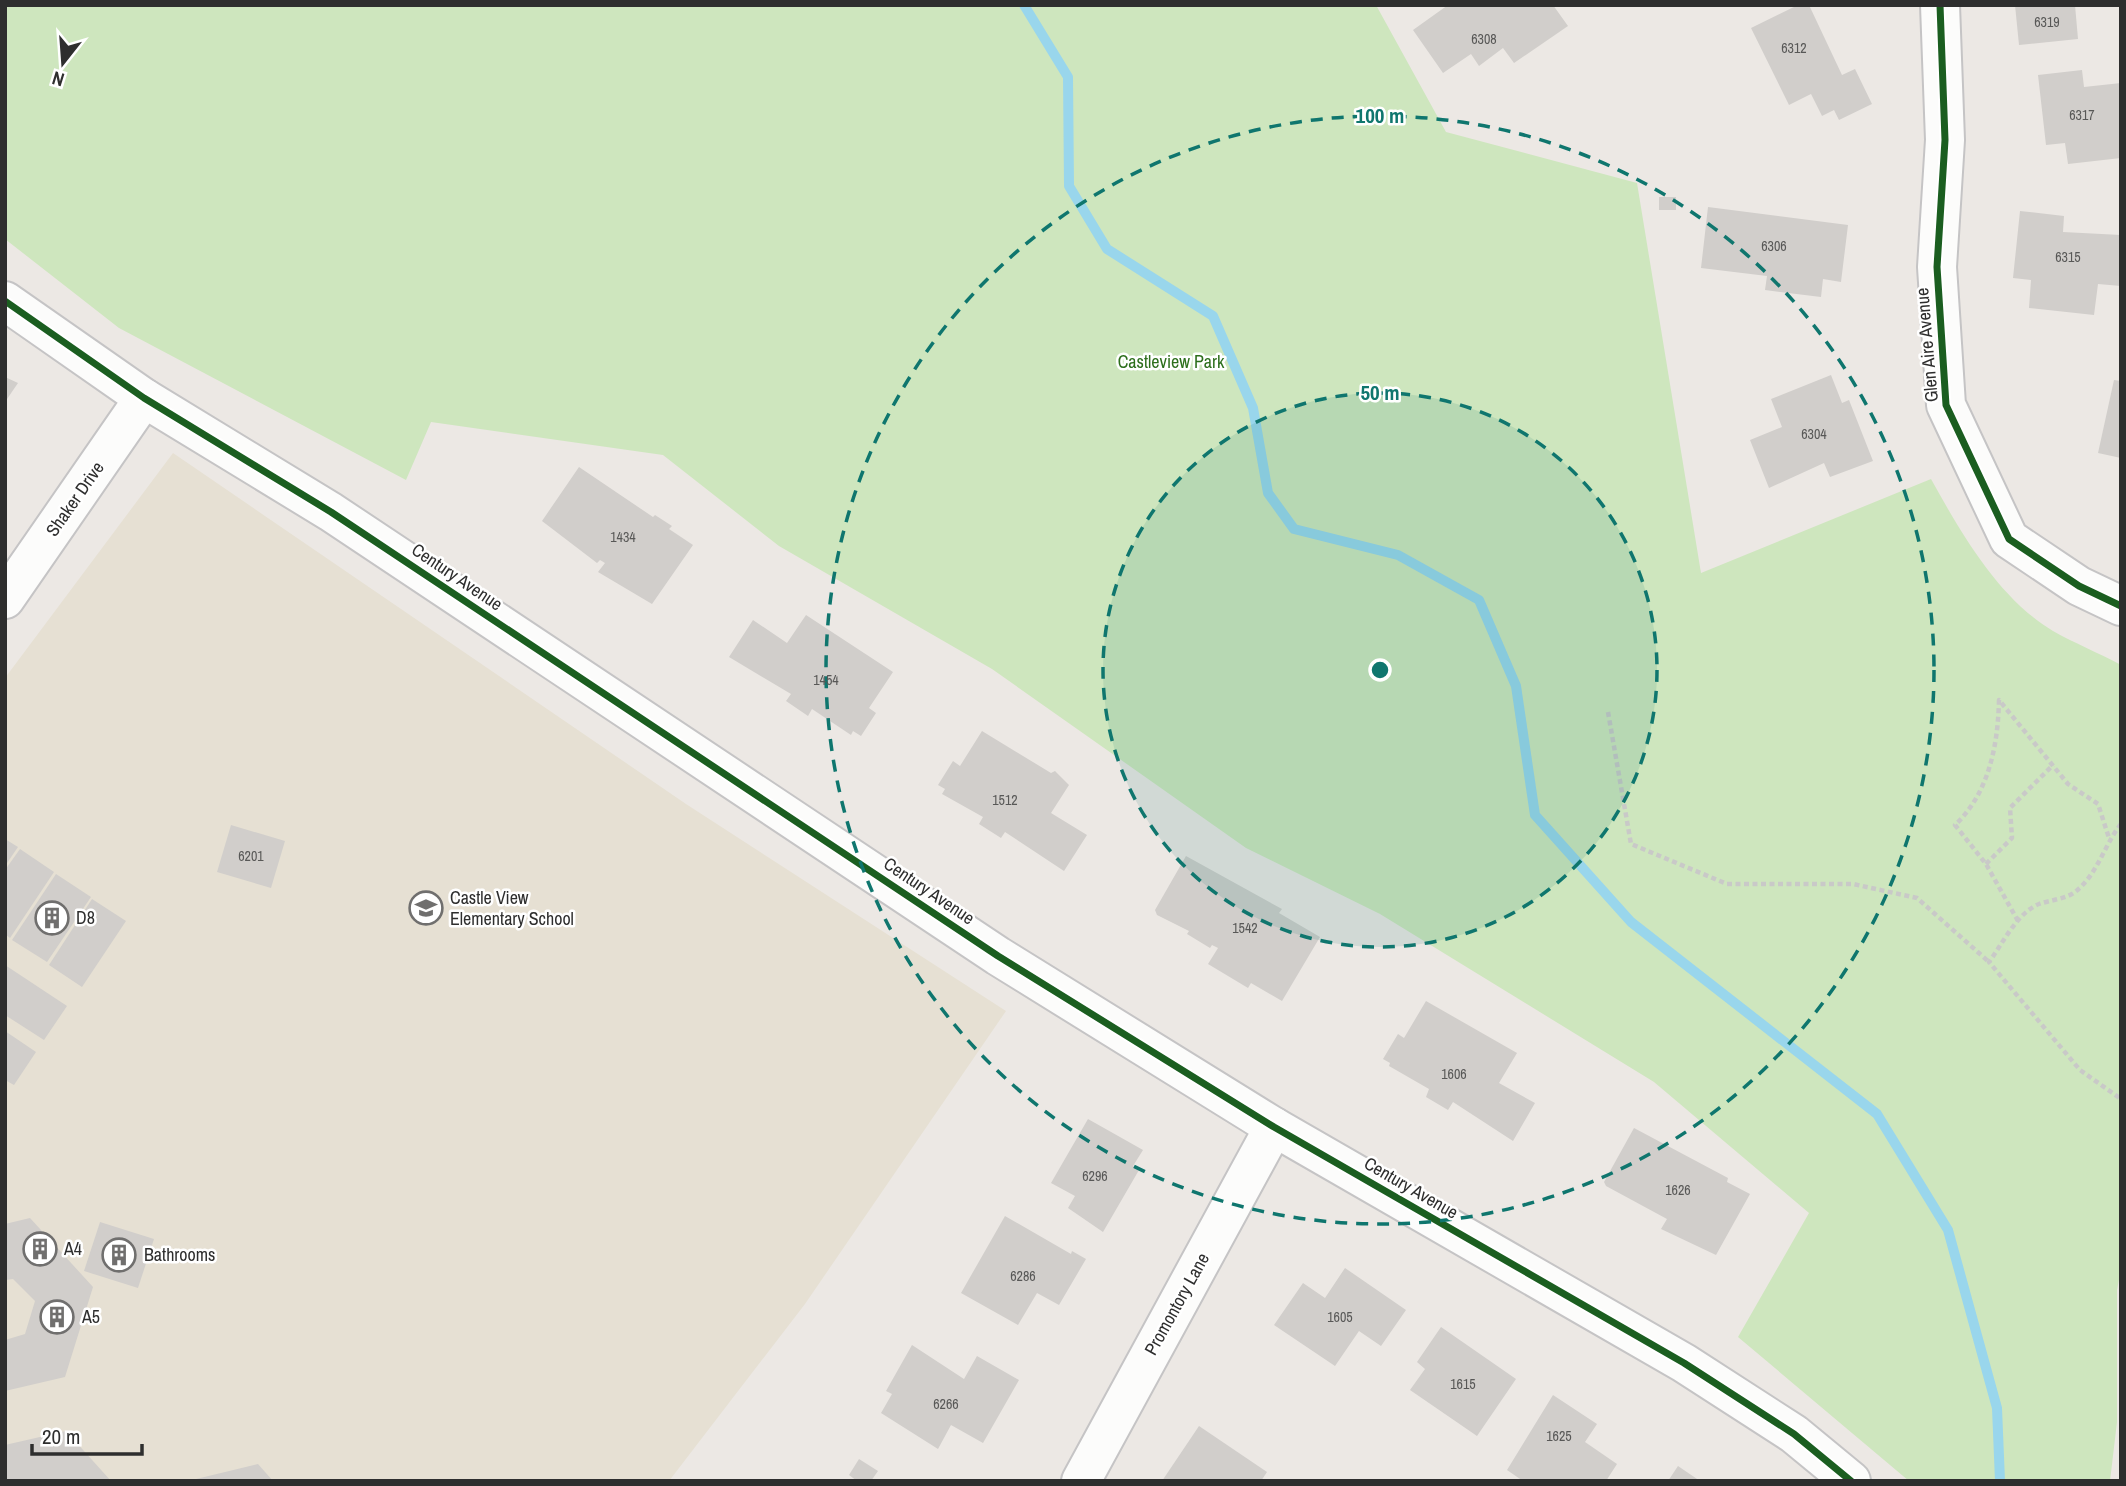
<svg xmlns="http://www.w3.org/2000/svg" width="2126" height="1486" viewBox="0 0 2126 1486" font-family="'Archivo Narrow',sans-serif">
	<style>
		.education { fill: #e6e0d3 }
		.green { fill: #cee6be }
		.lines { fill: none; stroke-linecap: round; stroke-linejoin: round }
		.stream { stroke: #99d6ec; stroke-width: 10 }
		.building { fill: #d1cecb }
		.minor-casing { stroke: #c5c4c5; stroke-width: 42 }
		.path { stroke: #c9c9c8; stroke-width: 4.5; stroke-dasharray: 5 3.5; stroke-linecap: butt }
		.minor { stroke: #fcfcfb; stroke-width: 38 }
		.cycleway-casing { stroke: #fff; stroke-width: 11 }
		.cycleway { stroke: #1b5e20; stroke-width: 7 }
		.ring { fill: none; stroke: #0f766e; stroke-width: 3.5; stroke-dasharray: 12 9 }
		.labels { text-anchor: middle; stroke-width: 5; stroke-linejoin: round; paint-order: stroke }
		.number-label { font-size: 14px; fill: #585857 }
		.street-label { font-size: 18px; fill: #2e2e2e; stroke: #fff }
		.park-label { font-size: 18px; fill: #2c6e1b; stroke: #fff }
		.poi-label { font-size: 18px; fill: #2e2e2e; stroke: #fff; text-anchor: start }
		.centre { fill: #0f766e; stroke: #fff; stroke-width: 3.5 }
		.ring-label { font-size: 21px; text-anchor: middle; font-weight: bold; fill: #0f766e; stroke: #fff; stroke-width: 5; stroke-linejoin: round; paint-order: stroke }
	</style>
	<rect width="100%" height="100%" fill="#ece8e4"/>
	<polygon class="education" points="173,453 686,804 1006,1011 805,1304 669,1481 5,1481 5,678"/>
	<path class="green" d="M5,5H1376L1446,132L1637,183L1701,573L1931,479C1961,533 1998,598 2053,631C2074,643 2099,653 2121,665V1269L2117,1290V1422L2110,1481H1909L1738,1337L1809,1213L1654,1082L1380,914L1246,848L992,669L779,546L663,455L431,422L406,480L119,328L5,239Z"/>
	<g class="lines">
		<polyline class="stream" points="1024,5 1068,77 1069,186 1107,249 1213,316 1253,408 1268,493 1294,529 1398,555 1479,600 1516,686 1535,815 1631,922 1877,1114 1948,1230 1997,1408 2000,1481"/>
	</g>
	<g class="building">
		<polygon points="1448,5 1553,5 1568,26 1514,63 1503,48 1479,66 1471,54 1443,73 1413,30"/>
		<polygon points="1798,5 1809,5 1842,75 1855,69 1872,104 1839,120 1834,110 1822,116 1811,94 1789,105 1751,28"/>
		<polygon points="2015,5 2075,5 2078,39 2019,45"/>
		<polygon points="2082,70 2084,87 2121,83 2121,158 2068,164 2065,143 2046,145 2038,75"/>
		<rect x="1659" y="197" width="17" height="13"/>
		<polygon points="1708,207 1848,225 1841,282 1823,279 1821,297 1765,290 1767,276 1701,268"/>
		<polygon points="2020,211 2064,216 2063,232 2121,235 2121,286 2098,284 2094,315 2029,308 2031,280 2013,278"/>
		<polygon points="1831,375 1842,403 1849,400 1873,461 1830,477 1824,463 1769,488 1750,440 1782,427 1771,399"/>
		<polygon points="5,377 18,383 5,402"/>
		<polygon points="2114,380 2121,381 2121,458 2098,453"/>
		<polygon points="579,467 653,517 655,515 672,526 669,529 693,545 652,604 598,572 605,563 600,560 597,563 542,521"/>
		<polygon points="806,615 893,672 869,708 876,713 861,736 853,731 851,735 812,709 808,716 786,701 791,694 729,657 753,620 787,643"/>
		<polygon points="982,731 1051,773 1055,771 1069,785 1051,813 1087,835 1064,871 1005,832 1001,838 979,824 983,817 942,794 945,789 938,785 953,761 960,766"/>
		<polygon points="231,825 285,841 271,888 217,872"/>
		<polygon points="5,839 18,847 5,866"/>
		<polygon points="20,849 54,872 10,938 5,934 5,870"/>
		<polygon points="1186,856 1282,909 1279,913 1320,937 1282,1001 1251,983 1248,988 1208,964 1218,948 1212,945 1210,948 1187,934 1189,931 1157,915 1155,910"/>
		<polygon points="56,874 91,897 47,962 12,940"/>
		<polygon points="92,899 126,921 82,987 49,965"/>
		<polygon points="5,965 67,1006 44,1040 5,1015"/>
		<polygon points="1426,1001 1517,1053 1499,1083 1535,1103 1513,1141 1453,1102 1448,1110 1426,1097 1429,1089 1389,1066 1390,1063 1383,1059 1398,1034 1404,1038"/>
		<polygon points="5,1031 36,1052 14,1085 5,1080"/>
		<polygon points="1088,1119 1143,1150 1133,1166 1139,1170 1103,1232 1068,1208 1075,1196 1051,1183"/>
		<polygon points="1634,1128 1728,1178 1727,1182 1750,1194 1716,1255 1661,1229 1667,1219 1606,1186 1604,1182"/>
		<polygon points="1005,1216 1071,1254 1072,1251 1086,1259 1059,1305 1037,1293 1018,1325 961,1293"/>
		<polygon points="30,1218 93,1287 65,1377 5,1391 5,1340 25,1334 35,1301 13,1279 5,1280 5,1224"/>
		<polygon points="100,1222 154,1239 138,1288 84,1271"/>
		<polygon points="1345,1268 1406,1310 1381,1346 1359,1331 1335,1366 1274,1325 1303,1283 1325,1298"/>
		<polygon points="1441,1327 1516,1379 1477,1436 1410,1390 1425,1369 1417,1362"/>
		<polygon points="912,1345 964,1379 977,1356 1019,1380 983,1443 951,1425 938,1449 881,1413 892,1394 886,1391"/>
		<polygon points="1553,1395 1597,1424 1585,1442 1617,1464 1606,1481 1523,1481 1507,1470"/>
		<polygon points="1199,1426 1267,1472 1261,1481 1162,1481"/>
		<polygon points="66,1431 111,1481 5,1481 5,1445"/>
		<polygon points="859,1459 878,1471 871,1481 857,1481 849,1475"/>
		<polygon points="258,1464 273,1481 192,1481 192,1480"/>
		<polygon points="1678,1466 1700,1481 1668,1481"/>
	</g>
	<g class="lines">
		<defs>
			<g id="minor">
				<polyline points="1940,5 1945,140 1937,267 1946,405 2009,539 2079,586 2121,606"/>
				<polyline points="5,301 144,398 331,512 998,956 1274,1127 1684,1363 1794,1434 1851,1481"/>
				<polyline points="5,599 144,398"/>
				<polyline points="1081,1481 1274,1127"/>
			</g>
		</defs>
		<use href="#minor" class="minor-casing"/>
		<g class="path">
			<polyline points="1608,712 1631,844 1727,884 1853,884 1917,898 1989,962"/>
			<path d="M2121,824C2104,845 2098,874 2075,892C2066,899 2050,900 2039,904C2017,913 2003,943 1989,962L2080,1070L2121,1099"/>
			<polyline points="1986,864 2012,838 2010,808 2053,765"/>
			<path d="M2018,921L1986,864L1955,825C1989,793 1998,745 1999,700L2068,784L2098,804L2109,838"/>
		</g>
		<use href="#minor" class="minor"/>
		<defs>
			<g id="cycleway">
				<polyline points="1940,5 1945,140 1937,267 1946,405 2009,539 2079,586 2121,606"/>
				<polyline points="5,301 144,398 331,512 998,956 1274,1127 1684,1363 1794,1434 1851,1481"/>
			</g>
		</defs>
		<use href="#cycleway" class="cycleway-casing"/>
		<use href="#cycleway" class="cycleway"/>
	</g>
	<circle cx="1380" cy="670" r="277" fill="#0f766e" fill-opacity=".12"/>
	<g class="ring">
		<circle cx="1380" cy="670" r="277"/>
		<circle cx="1380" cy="670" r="554"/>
	</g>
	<defs>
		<symbol id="school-ring" viewBox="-11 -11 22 22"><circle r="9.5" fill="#fff" stroke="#706f6e" stroke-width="1.5"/><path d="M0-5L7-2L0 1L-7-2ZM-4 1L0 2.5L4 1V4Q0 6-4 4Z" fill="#706f6e"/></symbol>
		<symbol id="building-ring" viewBox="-11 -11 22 22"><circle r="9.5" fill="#fff" stroke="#706f6e" stroke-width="1.5"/><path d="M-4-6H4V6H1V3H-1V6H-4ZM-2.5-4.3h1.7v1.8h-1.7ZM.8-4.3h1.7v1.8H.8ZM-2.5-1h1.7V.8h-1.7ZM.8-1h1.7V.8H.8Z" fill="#706f6e"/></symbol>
	</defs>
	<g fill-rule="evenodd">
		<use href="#school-ring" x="407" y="889" width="38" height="38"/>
		<use href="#building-ring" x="33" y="899" width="38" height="38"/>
		<use href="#building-ring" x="21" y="1230" width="38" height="38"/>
		<use href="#building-ring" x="100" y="1236" width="38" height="38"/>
		<use href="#building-ring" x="38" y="1298" width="38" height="38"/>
	</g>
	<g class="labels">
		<g class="number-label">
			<text x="2047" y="27">6319</text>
			<text x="1484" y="44">6308</text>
			<text x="1794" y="53">6312</text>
			<text x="2082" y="120">6317</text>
			<text x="1774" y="251">6306</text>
			<text x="2068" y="262">6315</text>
			<text x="1814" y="439">6304</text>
			<text x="623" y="542">1434</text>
			<text x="826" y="685">1454</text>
			<text x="1005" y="805">1512</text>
			<text x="251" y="861">6201</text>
			<text x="1245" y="933">1542</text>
			<text x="1454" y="1079">1606</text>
			<text x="1095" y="1181">6296</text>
			<text x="1678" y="1195">1626</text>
			<text x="1023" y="1281">6286</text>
			<text x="1340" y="1322">1605</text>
			<text x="1463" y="1389">1615</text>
			<text x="946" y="1409">6266</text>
			<text x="1559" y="1441">1625</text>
		</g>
		<g class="street-label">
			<text transform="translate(1927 345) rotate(-95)" y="6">Glen Aire Avenue</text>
			<text transform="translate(75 499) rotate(-55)" y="6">Shaker Drive</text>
			<text transform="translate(457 577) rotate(34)" y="6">Century Avenue</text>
			<text transform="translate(929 891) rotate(34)" y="6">Century Avenue</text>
			<text transform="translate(1411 1188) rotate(30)" y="6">Century Avenue</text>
			<text transform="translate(1177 1304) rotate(-61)" y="6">Promontory Lane</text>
		</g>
		<g class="park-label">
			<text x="1171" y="368">Castleview Park</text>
		</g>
		<g class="poi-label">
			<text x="450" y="904">Castle View<tspan x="450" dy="21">Elementary School</tspan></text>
			<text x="76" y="924">D8</text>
			<text x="64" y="1255">A4</text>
			<text x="144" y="1261">Bathrooms</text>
			<text x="82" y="1323">A5</text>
		</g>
	</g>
	<circle cx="1380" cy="670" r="10" class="centre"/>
	<g class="ring-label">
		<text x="1380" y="123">100 m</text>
		<text x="1380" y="400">50 m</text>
	</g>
	<rect width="2126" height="1486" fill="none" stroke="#2e2e2e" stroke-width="14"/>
	<g transform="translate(63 63) rotate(197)" stroke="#ffffff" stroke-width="5" paint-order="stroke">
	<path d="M0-5L12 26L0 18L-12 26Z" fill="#2e2e2e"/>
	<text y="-10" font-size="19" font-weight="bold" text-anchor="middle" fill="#2e2e2e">N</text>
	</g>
	<path d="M32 1444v10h110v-10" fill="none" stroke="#2e2e2e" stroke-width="3.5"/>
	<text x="42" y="1444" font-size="21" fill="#2e2e2e" stroke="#ffffff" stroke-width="5" paint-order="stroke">20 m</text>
</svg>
